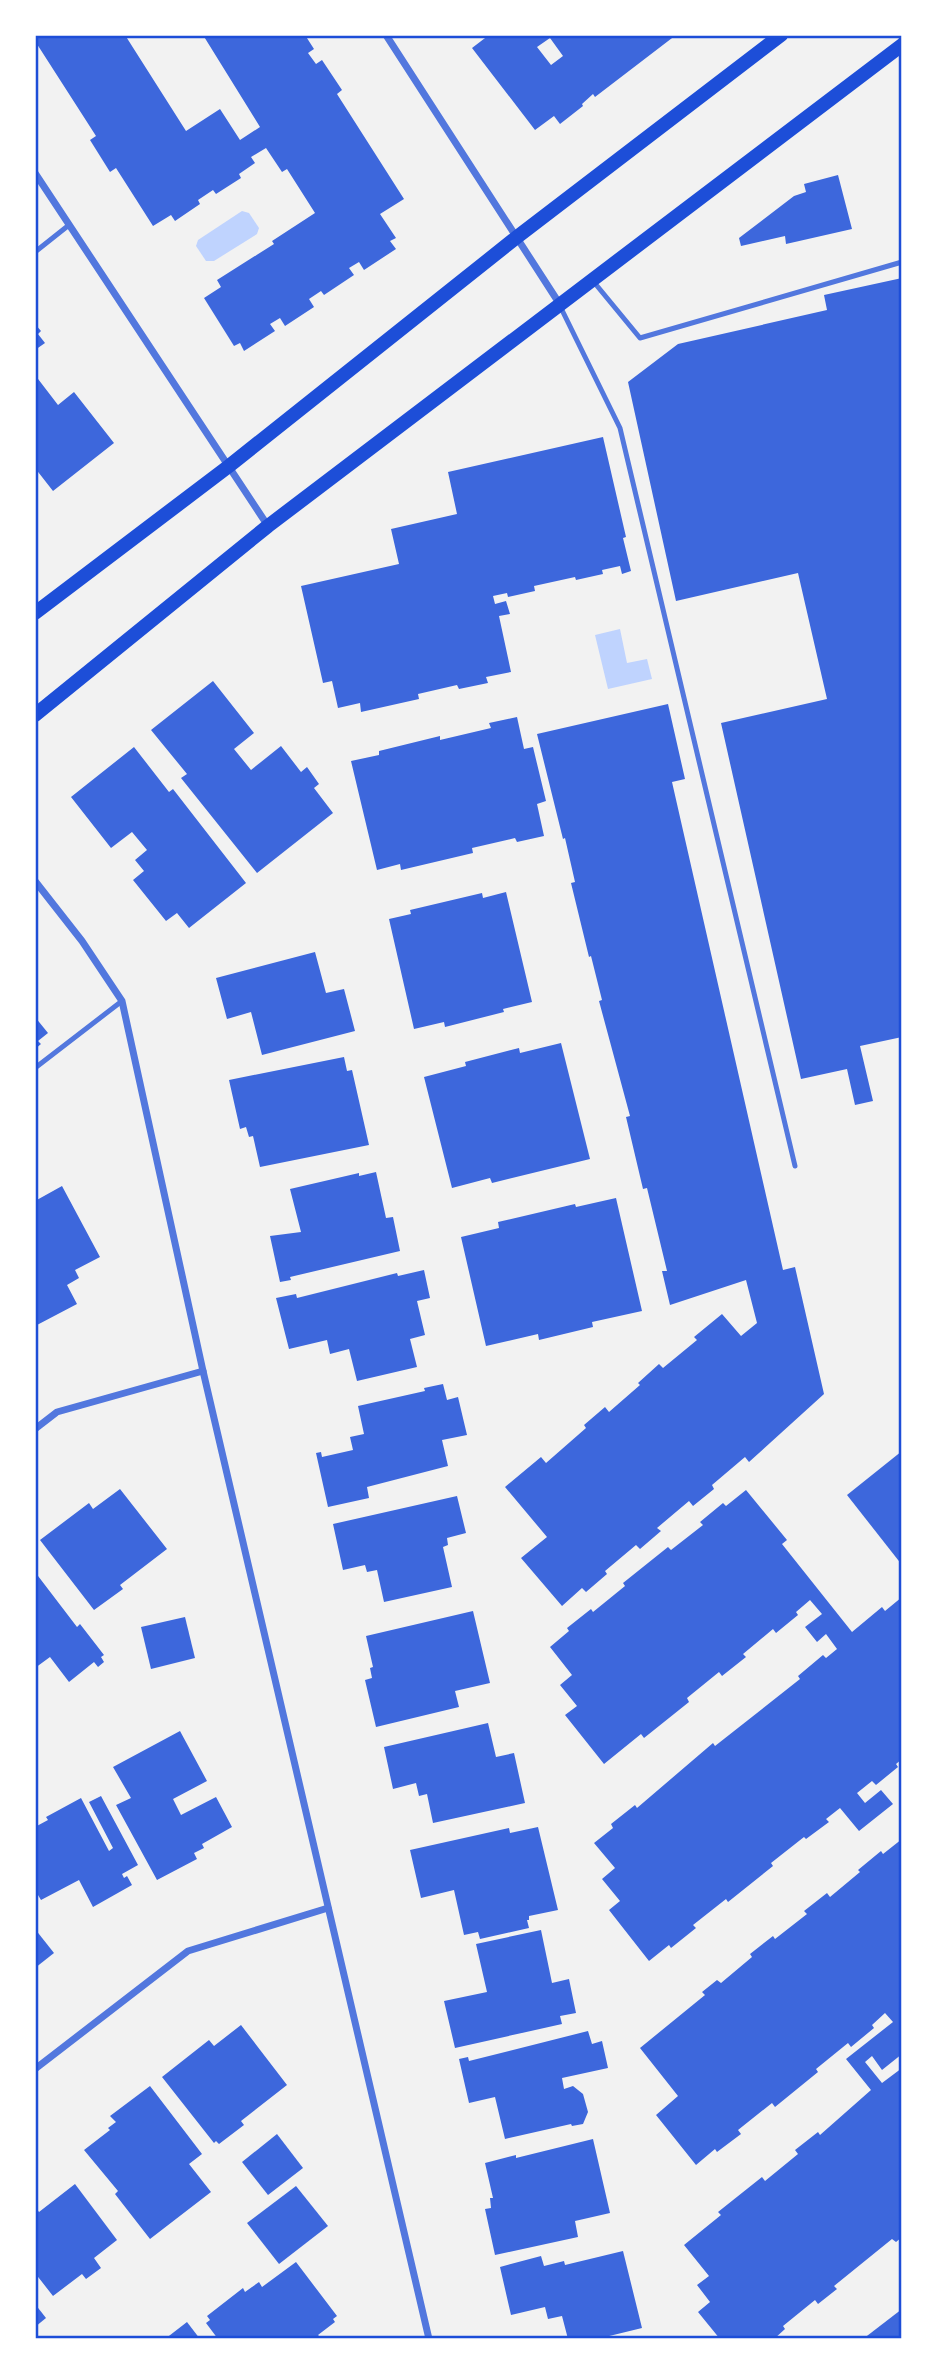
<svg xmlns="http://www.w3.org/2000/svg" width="937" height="2374" viewBox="0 0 937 2374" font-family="'DM Sans',sans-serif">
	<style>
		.water { fill: #bfd3fe }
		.building { fill: #3d67dc; fill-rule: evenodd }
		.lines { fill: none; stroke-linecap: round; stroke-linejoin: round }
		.service { stroke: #5277de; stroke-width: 5 }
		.minor { stroke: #5277de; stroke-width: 7 }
		.secondary { stroke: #1d4ed8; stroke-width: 14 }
		.neatline { fill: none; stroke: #1d4ed8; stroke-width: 2.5 }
	</style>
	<rect width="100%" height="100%" fill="#f2f2f2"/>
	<g class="water">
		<polygon points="242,211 249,213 259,228 257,234 214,261 206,261 196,246 198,240"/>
		<polygon points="620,629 627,663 647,659 652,679 608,689 595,635"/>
	</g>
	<g class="building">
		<polygon points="35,35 125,35 186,131 220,109 240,140 260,127 203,35 305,35 314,49 308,53 316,64 322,60 342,90 337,94 404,199 380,214 396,238 390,241 396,249 364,270 359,262 349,268 354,275 324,295 321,291 309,299 314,307 285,326 280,318 270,324 275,331 244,351 240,343 234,346 204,298 221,287 217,280 274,244 272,241 315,213 287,169 282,172 266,148 251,157 255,163 239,174 241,178 216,194 213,190 198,200 200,204 175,221 171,215 153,226 116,168 110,172 90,140 96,136 35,41"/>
		<path d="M489,35H676L595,97L593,94L582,104L583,106L560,124L554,116L535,130L472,48ZM550,38L563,56L551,65L537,47Z"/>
		<polygon points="838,175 852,229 786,244 785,236 741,246 739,238 794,196 806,192 804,184"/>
		<polygon points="902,278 902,1037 860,1046 873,1101 855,1105 847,1069 801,1079 721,723 827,699 798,573 676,601 628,382 678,344 827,310 824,295"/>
		<polygon points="35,324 41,331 38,334 45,343 35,350"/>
		<polygon points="35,375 58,405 74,392 114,443 53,491 35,468"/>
		<polygon points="603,437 626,537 623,538 631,571 622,574 620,566 602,570 603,574 576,580 575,577 534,586 535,591 508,597 507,593 493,596 495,604 506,601 510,614 499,616 511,672 486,677 488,683 459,689 457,685 418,694 419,699 361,712 360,703 338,708 332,681 323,683 301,586 399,564 391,529 457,514 448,472"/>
		<polygon points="213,681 254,733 234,749 251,770 281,746 301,772 307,767 319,784 314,788 333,813 257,873 181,778 187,774 151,730"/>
		<polygon points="668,704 685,779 672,782 783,1270 795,1267 824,1394 749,1462 745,1457 712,1485 714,1489 693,1506 689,1501 657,1528 661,1531 640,1549 636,1545 605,1571 607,1574 586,1592 582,1588 562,1606 521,1558 547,1537 505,1487 541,1457 546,1463 586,1428 584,1425 605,1407 609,1412 640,1385 638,1383 659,1364 663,1368 697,1340 694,1337 722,1314 741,1336 757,1323 746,1280 670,1305 662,1271 667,1271 647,1188 643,1189 626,1117 630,1116 599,1001 602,1000 591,956 589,957 571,883 575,882 565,838 563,839 537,734"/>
		<polygon points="517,717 524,749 533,747 546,801 537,804 544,836 517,842 515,838 472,848 473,853 401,870 400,864 377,870 351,761 379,755 379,751 440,736 440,740 491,728 489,723"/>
		<polygon points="134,747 169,792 173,789 246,883 189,928 177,913 166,921 133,880 144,871 135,860 147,850 132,832 111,848 71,797"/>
		<polygon points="506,892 532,1002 503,1009 504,1012 445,1027 444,1022 414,1029 389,919 411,914 410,910 482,893 483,898"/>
		<polygon points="315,952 326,993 344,989 355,1031 262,1055 251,1012 227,1019 216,978"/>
		<polygon points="35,1017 48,1033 38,1041 41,1044 35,1049"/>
		<polygon points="561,1043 590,1159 492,1183 490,1178 452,1188 424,1077 466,1066 465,1062 519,1048 520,1053"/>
		<polygon points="344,1057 347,1071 352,1070 369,1145 260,1167 253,1136 249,1137 246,1127 240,1129 229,1080"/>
		<polygon points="376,1172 386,1218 393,1217 400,1251 290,1277 291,1280 280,1282 270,1236 301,1232 290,1189 359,1173 359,1176"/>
		<polygon points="62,1186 100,1257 75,1270 79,1278 67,1285 77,1304 37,1325 35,1321 35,1201"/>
		<polygon points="616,1198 642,1311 592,1322 593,1327 539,1340 538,1334 486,1346 461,1237 499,1228 498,1222 575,1204 576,1207"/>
		<polygon points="424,1270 430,1298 417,1301 425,1335 410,1339 417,1367 357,1381 349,1349 330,1354 327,1340 289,1349 276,1298 296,1294 297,1298 397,1273 398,1276"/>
		<polygon points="443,1384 447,1400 458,1397 467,1435 442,1440 448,1466 367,1487 369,1498 328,1507 316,1453 321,1452 322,1457 353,1450 350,1437 364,1434 358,1406 425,1391 424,1388"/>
		<polygon points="902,1451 902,1565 847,1495"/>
		<polygon points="120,1489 167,1549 120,1585 123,1589 94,1610 40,1540 89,1503 93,1509"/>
		<polygon points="746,1490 787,1540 782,1544 852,1632 882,1607 885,1611 902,1597 902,1759 896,1764 898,1767 876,1785 872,1781 857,1793 865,1803 881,1790 893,1804 859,1831 840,1808 826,1819 829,1822 806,1839 804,1837 771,1863 773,1866 728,1902 726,1899 693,1925 696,1928 671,1948 669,1945 649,1961 609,1910 620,1901 602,1879 615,1868 594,1843 613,1828 611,1824 635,1805 637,1808 713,1743 715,1746 800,1679 798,1676 823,1655 826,1658 837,1649 826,1634 817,1642 805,1627 822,1614 810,1600 796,1612 798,1615 776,1633 773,1629 743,1654 746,1657 722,1676 719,1672 687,1698 689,1702 644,1738 641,1734 604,1764 565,1715 577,1706 560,1685 572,1675 550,1647 569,1631 567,1628 591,1609 593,1612 625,1586 623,1583 668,1547 671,1550 703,1525 700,1522 723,1503 726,1506"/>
		<polygon points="457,1496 466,1533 447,1538 448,1545 443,1547 452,1587 384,1602 377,1570 367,1572 365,1565 343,1570 333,1524"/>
		<polygon points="35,1572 77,1627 80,1624 104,1655 101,1657 104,1662 98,1667 94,1662 69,1682 50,1657 35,1668"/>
		<polygon points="473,1611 490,1683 455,1691 459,1707 376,1727 365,1680 372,1678 370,1668 373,1667 366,1636"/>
		<polygon points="185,1617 195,1658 151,1669 141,1627"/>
		<polygon points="488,1723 496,1757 514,1753 525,1803 433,1823 427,1794 419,1796 416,1783 393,1789 384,1747"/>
		<polygon points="180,1731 207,1781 173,1799 181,1815 216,1797 232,1827 202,1844 204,1848 194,1853 197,1859 157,1880 116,1805 131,1798 113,1767"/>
		<polygon points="101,1796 138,1865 122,1874 124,1878 127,1876 132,1885 93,1907 79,1880 41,1900 35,1890 35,1827 48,1820 46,1817 81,1798 109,1851 113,1848 89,1802"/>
		<polygon points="538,1827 558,1910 529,1916 529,1920 527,1920 529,1928 480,1939 478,1932 464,1935 454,1890 421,1898 410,1850 509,1828 510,1833"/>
		<polygon points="902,1839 902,2054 882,2070 872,2056 865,2062 882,2083 902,2068 902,2237 896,2242 892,2239 834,2286 837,2289 818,2304 815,2300 783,2326 785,2329 774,2339 720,2339 698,2312 710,2302 697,2285 709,2276 684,2245 721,2215 718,2212 762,2177 765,2181 798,2154 795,2150 818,2132 820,2135 871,2090 846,2059 893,2022 885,2013 872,2025 874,2028 851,2047 848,2043 816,2069 818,2072 775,2107 772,2103 738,2130 741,2134 717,2152 715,2149 696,2165 656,2115 678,2096 640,2048 705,1995 702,1992 717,1980 721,1983 752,1957 750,1954 773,1936 775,1939 807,1914 804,1911 827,1893 830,1897 860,1872 858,1870 881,1851 883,1854"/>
		<polygon points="35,1929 54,1953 35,1968"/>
		<polygon points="541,1930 552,1983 569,1979 576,2013 560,2016 562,2024 455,2048 444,2001 487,1992 476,1944"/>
		<polygon points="241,2025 287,2085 241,2121 244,2125 219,2144 216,2141 214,2143 162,2077 209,2040 214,2046"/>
		<polygon points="588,2031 592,2044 602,2041 608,2068 562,2078 564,2089 573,2086 583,2094 588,2112 583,2124 572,2126 571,2124 505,2139 495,2097 469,2103 459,2059 468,2057 469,2061"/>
		<polygon points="150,2086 202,2154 189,2164 211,2192 150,2239 115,2194 118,2191 84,2150 110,2130 108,2128 116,2122 110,2116"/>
		<polygon points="277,2134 303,2168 268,2195 242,2162"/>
		<polygon points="593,2139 610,2213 575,2221 578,2237 495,2255 485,2209 491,2208 490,2198 493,2198 485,2163 516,2155 516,2158"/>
		<polygon points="75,2184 117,2240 94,2258 101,2268 86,2279 82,2274 53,2296 35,2273 35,2207 39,2212"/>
		<polygon points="296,2186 328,2226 279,2264 247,2223"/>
		<polygon points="623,2251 642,2328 597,2339 568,2339 562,2316 548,2319 545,2307 511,2315 500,2267 541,2256 544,2266 564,2261 565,2265"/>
		<polygon points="296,2262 337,2316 333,2319 335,2322 318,2335 322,2339 218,2339 206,2323 210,2320 207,2316 243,2288 245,2292 259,2282 262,2287"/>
		<polygon points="35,2304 46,2318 35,2327"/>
		<polygon points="902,2309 902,2339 863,2339"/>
		<polygon points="187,2322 200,2339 165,2339"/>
	</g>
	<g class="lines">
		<g class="service">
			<polyline points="35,252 69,225"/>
			<polyline points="593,281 640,338 902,262"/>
			<polyline points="560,306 620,428 795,1166"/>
			<polyline points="35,1068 122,1001"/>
		</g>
		<g class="minor">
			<polyline points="386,35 559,303"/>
			<polyline points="35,173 268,526"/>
			<polyline points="35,881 82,941 122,1001 203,1371 429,2339"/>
			<polyline points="35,1429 57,1412 203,1371"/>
			<polyline points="35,2069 188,1951 328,1908"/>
		</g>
		<g class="secondary">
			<polyline points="35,613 229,466 517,237 781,35"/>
			<polyline points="35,715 268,526 902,45"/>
		</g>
	</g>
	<rect width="937" height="2374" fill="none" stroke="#ffffff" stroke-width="74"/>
	<rect x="37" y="37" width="863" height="2300" class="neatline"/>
</svg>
